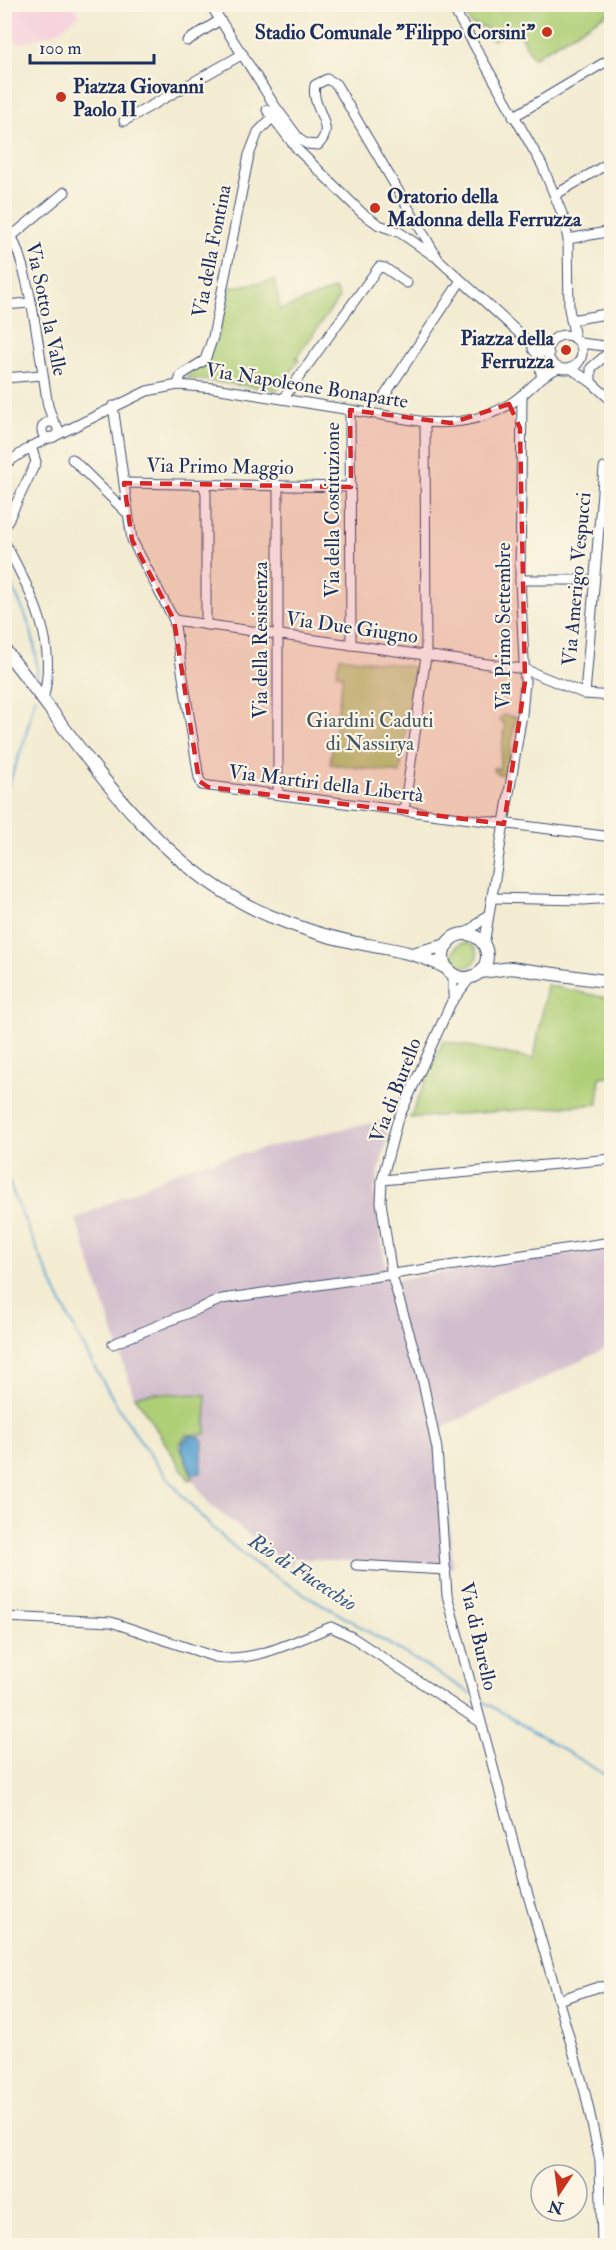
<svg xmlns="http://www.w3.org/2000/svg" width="616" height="2250" viewBox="0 0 616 2250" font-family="'IM FELL Double Pica',serif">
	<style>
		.built { fill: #f5cfdc }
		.industrial { fill: #d1bdcc }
		.green { fill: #afcf77; stroke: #657f6a; stroke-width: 1.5 }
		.water { fill: #59a2d0; stroke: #3a6897; stroke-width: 1.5 }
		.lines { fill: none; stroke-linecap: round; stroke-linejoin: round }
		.stream { stroke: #59a2d0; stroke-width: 2 }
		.minor-casing { stroke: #3b4b6f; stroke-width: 11 }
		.major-casing { stroke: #3b4b6f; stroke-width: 14 }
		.minor { stroke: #fff; stroke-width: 9 }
		.major { stroke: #fff; stroke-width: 12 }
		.marked { fill: #d62828; fill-opacity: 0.2; stroke: #d62828; stroke-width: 4.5; stroke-dasharray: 12 8; stroke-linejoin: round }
		.poi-dot { fill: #c8321e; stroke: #fcf5e5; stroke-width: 2 }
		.labels { text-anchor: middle; stroke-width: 4.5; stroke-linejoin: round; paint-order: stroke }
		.poi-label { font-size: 20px; font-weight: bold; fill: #1b2f5e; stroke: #fcf5e5; text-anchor: end }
		.street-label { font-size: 20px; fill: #1b2f5e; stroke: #fcf5e5 }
		.park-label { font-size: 20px; fill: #405764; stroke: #fcf5e5 }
		.water-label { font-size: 21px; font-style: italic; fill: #315786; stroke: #fcf5e5 }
	</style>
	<rect width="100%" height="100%" fill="#fcf5e5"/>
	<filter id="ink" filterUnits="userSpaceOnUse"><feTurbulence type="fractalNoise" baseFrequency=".0167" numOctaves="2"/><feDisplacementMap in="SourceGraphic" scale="12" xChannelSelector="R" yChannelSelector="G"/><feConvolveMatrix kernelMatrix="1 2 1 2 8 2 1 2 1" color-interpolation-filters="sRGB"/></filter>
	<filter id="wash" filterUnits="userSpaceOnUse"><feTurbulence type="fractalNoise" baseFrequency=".008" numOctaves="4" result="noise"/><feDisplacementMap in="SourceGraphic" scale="24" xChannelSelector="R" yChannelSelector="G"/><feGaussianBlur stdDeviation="1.35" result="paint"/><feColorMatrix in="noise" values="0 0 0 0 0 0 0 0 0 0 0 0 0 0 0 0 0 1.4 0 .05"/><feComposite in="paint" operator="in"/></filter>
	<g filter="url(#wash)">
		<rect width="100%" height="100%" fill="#f3ecd2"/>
		<polygon class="built" points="16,5 16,4 81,5 75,8 80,15 57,32 20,44 6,33"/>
		<polygon class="industrial" points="391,1119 374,1193 388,1281 611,1247 611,1346 441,1428 453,1567 293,1558 292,1567 210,1505 134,1396 76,1219 181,1169 325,1133"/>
		<g class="green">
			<polygon points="611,4 611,11 533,58 517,30 492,40 486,28 471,24 460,5"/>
			<polygon points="275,280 280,310 335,289 339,298 296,358 299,360 278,390 186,378 209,356 218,336 228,288"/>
			<polygon points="340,657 414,667 400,773 330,764 343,675 336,674"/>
			<polygon points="503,715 516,717 506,775 498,774 493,770 494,767 499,770 505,725 499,719"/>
			<circle cx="465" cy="955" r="12"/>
			<polygon points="547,985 611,999 611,1076 600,1077 598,1104 410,1118 443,1041 534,1059"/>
			<polygon points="155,1393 206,1395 206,1434 186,1435 179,1445 193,1478 189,1480 135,1396"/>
		</g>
		<polygon class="water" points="190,1436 199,1437 203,1441 201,1473 192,1474 182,1449 183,1442"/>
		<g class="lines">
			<g class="stream">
				<path d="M4,573C25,609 39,640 37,683"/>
				<polyline points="4,798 25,739 35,697"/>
				<path d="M4,1170C57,1304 136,1478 256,1564C281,1581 308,1596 334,1611C379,1638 425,1665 470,1693"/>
				<polyline points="478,1698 612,1779"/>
			</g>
		</g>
	</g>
	<g filter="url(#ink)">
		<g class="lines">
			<defs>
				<g id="minor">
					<path d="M210,4L275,106L300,140L307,144L318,145C338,126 310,109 315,85L327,79L336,84L438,259L531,344L549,354"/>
					<polyline points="451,4 542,165 563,216 568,239 569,309 575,338"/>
					<polyline points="187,41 220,20"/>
					<polyline points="267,110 297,149 362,213 379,225 399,232 434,256"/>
					<polyline points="513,117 612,58"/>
					<polyline points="124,121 243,54"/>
					<polyline points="555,195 612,161"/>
					<path d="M4,221C31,265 39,353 48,406L54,423"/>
					<polyline points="13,235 65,192"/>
					<polyline points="568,239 612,231"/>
					<polyline points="4,305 30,303"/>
					<polyline points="571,320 612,313"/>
					<circle cx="565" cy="352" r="17"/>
					<polyline points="580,343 612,347"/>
					<polyline points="533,349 539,357 541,374"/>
					<polyline points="570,368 591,382 612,401"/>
					<polyline points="4,378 42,375"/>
					<polyline points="591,382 591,368 606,355"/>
					<polyline points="178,385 181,375 205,360 213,337 249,155 258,132 273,117"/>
					<polyline points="283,399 379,267 385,268 407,283"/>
					<polyline points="381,401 460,282"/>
					<polyline points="113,406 132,540 174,620 199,778 202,785 612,837"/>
					<polyline points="350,410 351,645"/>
					<circle cx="50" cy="430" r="8"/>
					<path d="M55,436L147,391L178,385L214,388L425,422C459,425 495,418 522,395C534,385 545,372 560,368"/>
					<polyline points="72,459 126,512"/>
					<polyline points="4,465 32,446 51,437"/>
					<polyline points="124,483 351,487"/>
					<polyline points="203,484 206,493 206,625"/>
					<polyline points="278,485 278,794"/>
					<polyline points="4,529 36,462 31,446"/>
					<path d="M4,541C30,591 59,641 43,699"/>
					<polyline points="520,580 594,580"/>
					<polyline points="174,620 524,669 585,694 612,696"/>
					<polyline points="585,694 604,468"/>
					<polyline points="404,811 426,656 425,422"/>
					<polyline points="492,898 583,900 612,898"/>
					<polyline points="457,936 471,930 486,916"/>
					<polyline points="484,945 522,714 525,682 520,580 522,395"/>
					<polyline points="470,978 451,1003 397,1122 382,1180 381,1202 392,1276 421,1373 437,1449 447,1595 519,1864 585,2092 600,2161 602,2246"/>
					<polyline points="453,995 453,974"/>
					<polyline points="382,1180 612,1159"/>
					<polyline points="113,1344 222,1299 612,1242"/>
					<polyline points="356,1565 446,1570"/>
					<path d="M4,1617L111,1622L215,1657C255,1663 294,1641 331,1627L352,1637L480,1722"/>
					<polyline points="558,2000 598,1987 612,1986"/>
				</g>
				<g id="major">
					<path d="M4,649C83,747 149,865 270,916C297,927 324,936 352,942C388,949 415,951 448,969"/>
					<circle cx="465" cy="956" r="22"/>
					<polyline points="415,953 447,945"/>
					<polyline points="481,972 511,968 612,982"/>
				</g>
			</defs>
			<use href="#minor" class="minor-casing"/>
			<use href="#major" class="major-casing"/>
			<use href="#minor" class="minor"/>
			<use href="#major" class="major"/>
		</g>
	</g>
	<path class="marked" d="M509,404L520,428L525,682L504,824L208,787L199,781L174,620L132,540L124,483L351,487L350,410L451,423Z"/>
	<g class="poi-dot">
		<circle cx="547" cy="32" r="6"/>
		<circle cx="61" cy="97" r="6"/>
		<circle cx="375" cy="208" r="6"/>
		<circle cx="566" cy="350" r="6"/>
	</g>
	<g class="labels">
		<g class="poi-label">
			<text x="535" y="39">Stadio Comunale "Filippo Corsini"</text>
			<text x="73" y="93" text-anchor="start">Piazza Giovanni<tspan x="73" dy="23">Paolo II</tspan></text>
			<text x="387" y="203" text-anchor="start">Oratorio della<tspan x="387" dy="23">Madonna della Ferruzza</tspan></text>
			<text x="554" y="345">Piazza della<tspan x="554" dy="23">Ferruzza</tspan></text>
		</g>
		<g class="street-label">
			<text transform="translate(211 251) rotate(-79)" y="7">Via della Fontina</text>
			<text transform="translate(47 309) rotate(78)" y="7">Via Sotto la Valle</text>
			<text transform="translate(307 385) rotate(9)" y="7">Via Napoleone Bonaparte</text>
			<text transform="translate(220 466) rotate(1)" y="7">Via Primo Maggio</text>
			<text transform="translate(332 510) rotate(-90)" y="7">Via della Costituzione</text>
			<text transform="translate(576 579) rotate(-85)" y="7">Via Amerigo Vespucci</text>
			<text transform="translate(503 626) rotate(-90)" y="7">Via Primo Settembre</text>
			<text transform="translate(352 627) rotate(8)" y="7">Via Due Giugno</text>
			<text transform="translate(260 640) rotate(-90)" y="7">Via della Resistenza</text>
			<text transform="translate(326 783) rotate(7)" y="7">Via Martiri della Libertà</text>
			<text transform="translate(395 1090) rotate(-69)" y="7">Via di Burello</text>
			<text transform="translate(479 1636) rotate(77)" y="7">Via di Burello</text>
		</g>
		<g class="park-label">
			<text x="370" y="727">Giardini Caduti<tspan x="370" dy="23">di Nassirya</tspan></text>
		</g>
		<g class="water-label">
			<text transform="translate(303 1572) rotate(33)" y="7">Rio di Fucecchio</text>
		</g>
	</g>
	<rect width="616" height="2250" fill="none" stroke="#fcf5e5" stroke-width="24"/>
	<g transform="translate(559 2193) rotate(193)"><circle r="28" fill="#fcf5e5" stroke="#a2a6af" stroke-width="1.5"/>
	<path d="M0-4.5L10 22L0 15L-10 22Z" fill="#c8321e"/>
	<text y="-9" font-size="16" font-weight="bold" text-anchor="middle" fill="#1b2f5e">N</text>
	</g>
	<path d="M30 54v9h124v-9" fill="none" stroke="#1b2f5e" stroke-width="3"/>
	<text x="39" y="54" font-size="18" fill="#1b2f5e" stroke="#fcf5e5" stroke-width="4.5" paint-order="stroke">100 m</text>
</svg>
